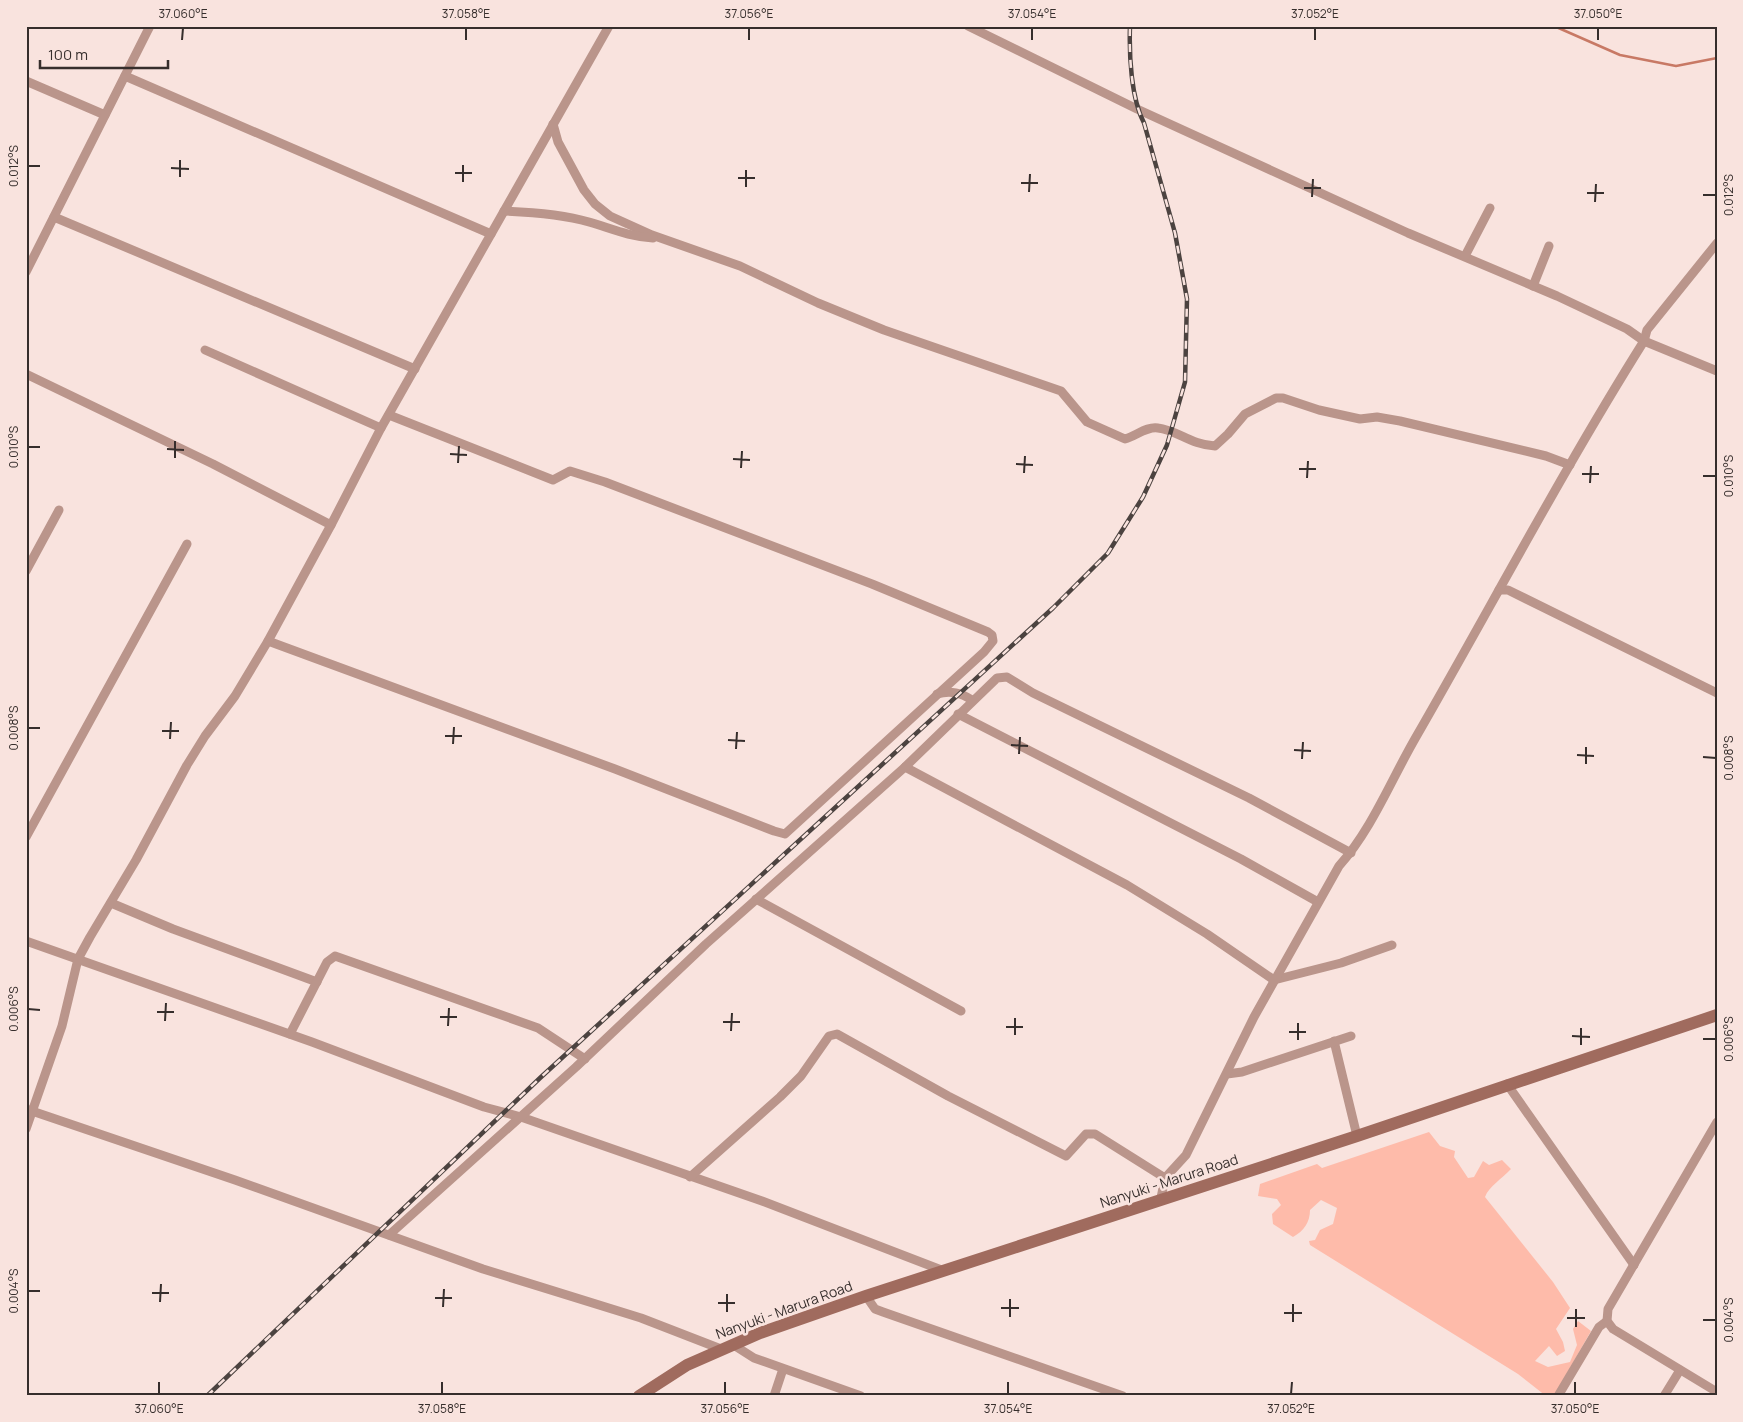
<svg xmlns="http://www.w3.org/2000/svg" width="1743" height="1422" viewBox="0 0 1743 1422" font-family="Manrope,sans-serif">
	<style>
		.green { fill: #febbaa }
		.lines { fill: none; stroke-linecap: round; stroke-linejoin: round }
		.stream { stroke: #c87965; stroke-width: 2.5 }
		.street { stroke: #ba958b; stroke-width: 9 }
		.secondary { stroke: #a06b5e; stroke-width: 12 }
		.rail-casing { stroke: #4c4340; stroke-width: 4.5 }
		.rail { stroke: #f9e3de; stroke-width: 2.5; stroke-dasharray: 8; stroke-linecap: butt }
		.ticks { fill: none; stroke: #362e2c; stroke-width: 2 }
		.labels { text-anchor: middle; stroke-width: 5; stroke-linejoin: round; paint-order: stroke }
		.street-label { font-size: 14px; fill: #362e2c; stroke: #f9e3de }
		.neatline { fill: none; stroke: #362e2c; stroke-width: 2 }
		.ticks-label { font-size: 12px; text-anchor: middle; fill: #362e2c }
	</style>
	<rect width="100%" height="100%" fill="#f9e3de"/>
	<path class="green" d="M1429,1132L1440,1146L1455,1151L1454,1157L1468,1178L1474,1177L1483,1161L1489,1165L1502,1160L1511,1169C1502,1179 1489,1186 1485,1197L1553,1282L1570,1308L1556,1329L1563,1342L1565,1351L1557,1356L1549,1346L1535,1361L1548,1367L1570,1362L1577,1345L1573,1329L1578,1321L1591,1331L1554,1396H1546L1518,1374L1310,1245L1309,1241L1315,1240L1320,1230L1333,1224L1337,1208L1321,1200L1310,1210C1310,1222 1304,1231 1293,1237L1273,1224L1272,1214L1281,1205L1277,1199L1258,1196L1260,1184L1317,1164L1322,1168Z"/>
	<g class="lines">
		<polyline class="stream" points="1554,26 1620,55 1676,66 1717,58"/>
		<g class="street">
			<polyline points="968,26 1137,109 1408,233 1557,296 1627,329 1644,341 1717,371"/>
			<polyline points="125,76 491,234"/>
			<polyline points="26,81 105,115"/>
			<path d="M553,124L558,142L584,190L595,204L610,216L652,235L740,266L818,303L884,330L1061,391L1087,422L1125,439C1136,436 1147,426 1158,428C1177,430 1191,445 1215,446L1228,434L1245,414L1276,398H1283L1319,410L1360,419L1377,417L1400,421L1546,456L1570,465"/>
			<path d="M504,211C532,212 562,214 589,222C613,229 627,236 653,238"/>
			<polyline points="54,217 415,369"/>
			<polyline points="1465,256 1490,208"/>
			<polyline points="26,272 150,26"/>
			<polyline points="1533,286 1549,246"/>
			<polyline points="205,350 381,428"/>
			<polyline points="26,374 213,464 331,525"/>
			<polyline points="26,571 59,510"/>
			<polyline points="1499,590 1508,590 1717,693"/>
			<polyline points="268,641 615,769 774,831 785,834 984,652 993,641 992,635 988,632 872,584 605,482 570,471 553,480 389,415"/>
			<path d="M937,694C951,690 961,693 972,700"/>
			<polyline points="958,714 1241,859 1318,902"/>
			<polyline points="905,767 1127,885 1207,934 1274,980 1341,963 1392,945"/>
			<polyline points="26,837 187,544"/>
			<polyline points="756,899 961,1011"/>
			<polyline points="111,903 173,929 317,982"/>
			<polyline points="26,941 312,1042 484,1107 521,1117 762,1201 944,1271"/>
			<polyline points="290,1034 327,962 335,956 538,1028 585,1059"/>
			<polyline points="1334,1041 1357,1136"/>
			<polyline points="1227,1074 1242,1072 1351,1036"/>
			<polyline points="1507,1084 1634,1265"/>
			<polyline points="26,1109 235,1180 483,1269 641,1318 721,1349"/>
			<polyline points="1717,1122 1608,1309 1607,1321 1613,1329 1717,1392"/>
			<polyline points="26,1129 62,1026 78,959 90,937 136,860 187,765 205,736 235,696 268,641 331,525 381,428 609,26"/>
			<polyline points="690,1177 780,1097 801,1076 829,1036 837,1034 948,1096 1066,1156 1086,1134 1095,1134 1165,1178"/>
			<path d="M1161,1198L1165,1178L1186,1155L1254,1017L1339,866C1372,829 1391,780 1416,737C1492,605 1563,470 1644,341L1647,330L1717,243"/>
			<polyline points="389,1235 576,1067 706,944 905,767 997,678 1007,677 1033,693 1249,798 1351,853"/>
			<polyline points="866,1296 875,1309 883,1312 1123,1396"/>
			<polyline points="732,1344 754,1358 861,1396"/>
			<polyline points="774,1396 783,1369"/>
			<polyline points="1558,1396 1599,1327 1607,1321"/>
			<polyline points="1664,1396 1680,1370"/>
		</g>
		<polyline class="secondary" points="639,1396 687,1365 760,1333 866,1296 1357,1136 1717,1015"/>
		<defs>
			<path id="rail" d="M207,1396L540,1078L1053,608L1108,553L1143,497L1167,445L1185,382L1187,299L1175,233L1144,123C1131,98 1129,55 1130,26"/>
		</defs>
		<use href="#rail" class="rail-casing"/>
		<use href="#rail" class="rail"/>
	</g>
	<path class="ticks" d="M182,40L183,28M466,40V28M749,40V28M1032,40V28M1315,40V28M1598,40V28M28,166H40M171,168L189,169M455,173H472M180,177V160M738,178H755M463,182V165M1021,183H1038M746,187V170M1304,188H1321M1029,192L1030,174M1587,193H1604M1703,195H1716M1312,197L1313,179M1595,202L1596,184M28,447H40M167,449L184,450M450,454L467,455M175,458V441M733,459L750,460M458,463L459,446M1016,464L1033,465M741,468L742,451M1299,469H1316M1024,473L1025,456M1582,474H1599M1703,476H1716M1307,478L1308,461M1590,483L1591,466M28,728H40M162,731H179M445,736H462M170,739L171,722M728,740L745,741M453,744L454,727M1011,745L1028,746M736,749L737,732M1294,750L1311,751M1019,754L1020,737M1577,755L1594,756M1703,757L1716,758M1302,759L1303,742M1586,764V747M28,1009L40,1010M157,1012H174M440,1017H457M165,1021L166,1003M723,1022H740M448,1026L449,1008M1006,1027H1023M731,1031L732,1013M1289,1032H1306M1015,1035V1018M1572,1036L1590,1037M1703,1039H1716M1298,1040V1023M1581,1045V1028M28,1291H40M152,1293H169M435,1298H452M160,1302L161,1284M718,1303H735M443,1307L444,1289M1001,1308H1019M727,1312V1294M1284,1313H1302M1010,1317V1299M1567,1318H1585M1703,1320H1716M1293,1322V1304M1576,1327V1309M159,1394V1382M442,1394V1382M725,1394V1382M1008,1394V1382M1291,1394L1292,1382M1575,1394V1382"/>
	<g class="labels">
		<g class="street-label">
			<text transform="translate(1169 1181) rotate(-18)" y="5">Nanyuki - Marura Road</text>
			<text transform="translate(784 1310) rotate(-20)" y="5">Nanyuki - Marura Road</text>
		</g>
	</g>
	<rect width="1743" height="1422" fill="none" stroke="#f9e3de" stroke-width="55"/>
	<path d="M40 60v8h128v-8" fill="none" stroke="#362e2c" stroke-width="2.5"/>
	<text x="48" y="60" font-size="15" fill="#362e2c" stroke="#f9e3de" stroke-width="4" paint-order="stroke">100 m</text>
	<rect x="28" y="28" width="1688" height="1366" class="neatline"/>
	<g class="ticks-label">
		<text x="183" y="18">37.060°E</text>
		<text x="466" y="18">37.058°E</text>
		<text x="749" y="18">37.056°E</text>
		<text x="1032" y="18">37.054°E</text>
		<text x="1315" y="18">37.052°E</text>
		<text x="1598" y="18">37.050°E</text>
		<text transform="translate(14 166) rotate(-90)" y="4">0.012°S</text>
		<text transform="translate(1729 195) rotate(-90)" y="4">0.012°S</text>
		<text transform="translate(14 447) rotate(-90)" y="4">0.010°S</text>
		<text transform="translate(1729 476) rotate(-90)" y="4">0.010°S</text>
		<text transform="translate(14 728) rotate(-90)" y="4">0.008°S</text>
		<text transform="translate(1729 758) rotate(-90)" y="4">0.008°S</text>
		<text transform="translate(14 1009) rotate(-90)" y="4">0.006°S</text>
		<text transform="translate(1729 1039) rotate(-90)" y="4">0.006°S</text>
		<text transform="translate(14 1291) rotate(-90)" y="4">0.004°S</text>
		<text transform="translate(1729 1320) rotate(-90)" y="4">0.004°S</text>
		<text x="159" y="1413">37.060°E</text>
		<text x="442" y="1413">37.058°E</text>
		<text x="725" y="1413">37.056°E</text>
		<text x="1008" y="1413">37.054°E</text>
		<text x="1291" y="1413">37.052°E</text>
		<text x="1575" y="1413">37.050°E</text>
	</g>
</svg>
